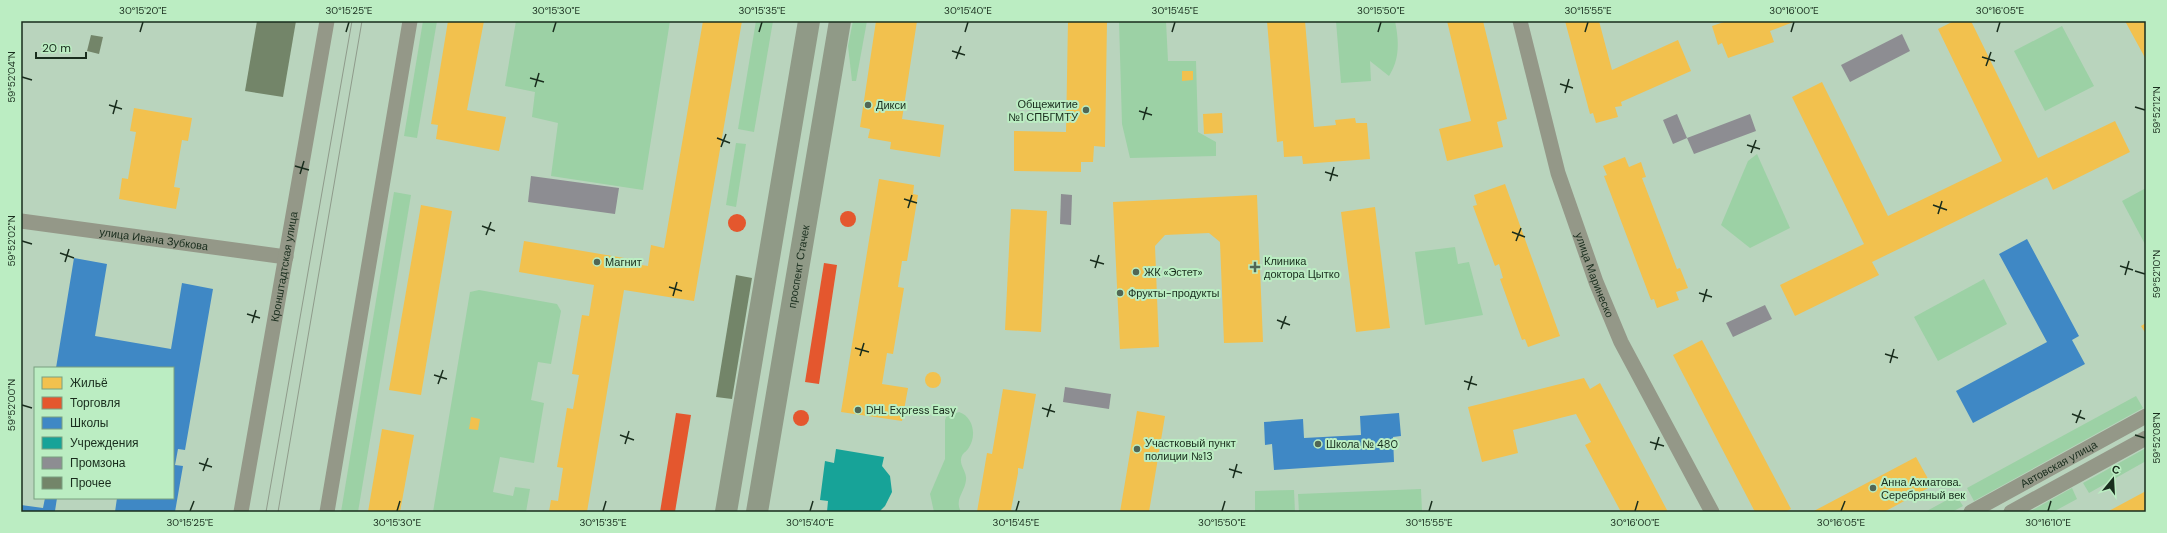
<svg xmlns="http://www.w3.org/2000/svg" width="2167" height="533" viewBox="0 0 2167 533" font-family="'DM Sans',sans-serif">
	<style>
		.green { fill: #9cd1a5 }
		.homes { fill: #f2c14e }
		.shops { fill: #e4572e }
		.schools { fill: #3f88c5 }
		.public { fill: #17a398 }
		.industry { fill: #8d8d92 }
		.building { fill: #738569 }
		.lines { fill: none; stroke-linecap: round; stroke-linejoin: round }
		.minor { stroke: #949888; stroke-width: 15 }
		.primary { stroke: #909a87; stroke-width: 22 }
		.tram { stroke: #8f9b8b; stroke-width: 1 }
		.ticks { fill: none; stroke: #192d1d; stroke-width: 1.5 }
		.poi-dot { fill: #516755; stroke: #bbedc2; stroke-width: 1.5 }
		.labels { text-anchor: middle; stroke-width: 4; stroke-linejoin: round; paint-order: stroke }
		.poi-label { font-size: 11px; fill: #192d1d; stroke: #bbedc2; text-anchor: start }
		.street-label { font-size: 11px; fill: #192d1d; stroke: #bbedc2 }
		.neatline { fill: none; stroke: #192d1d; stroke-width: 1.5 }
		.ticks-label { font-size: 10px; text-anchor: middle; fill: #192d1d }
	</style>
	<rect width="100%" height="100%" fill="#b9d4bd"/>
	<g class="green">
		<polygon points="423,21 437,21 417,138 404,136"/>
		<polygon points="516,21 670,21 643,190 551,176 558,123 532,117 535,92 505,86"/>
		<polygon points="756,21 773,21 754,132 738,129"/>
		<polygon points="853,21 867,21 856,81 852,81 848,46"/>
		<polygon points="1119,21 1166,21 1168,61 1196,61 1198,132 1216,142 1216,156 1130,158 1122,124"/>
		<path d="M1336,21H1395C1399,41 1400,59 1389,76L1370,61L1371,81L1341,83Z"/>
		<polygon points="2062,26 2094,86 2045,111 2014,51"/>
		<polygon points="736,143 746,144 736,207 726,205"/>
		<polygon points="1757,154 1790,228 1750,248 1721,225 1748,161"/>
		<polygon points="2146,188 2146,246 2122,201"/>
		<polygon points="394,192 411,195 358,512 341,512"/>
		<polygon points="1455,247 1458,264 1469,262 1483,315 1425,325 1415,252"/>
		<polygon points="1984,279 2007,324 1938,361 1914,317"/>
		<polygon points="479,290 557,304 561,311 551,364 538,362 531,400 544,403 534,463 500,457 493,492 513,496 515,487 530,489 526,512 433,512 470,292"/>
		<polygon points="2136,396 2143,408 1974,501 1967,488"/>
		<path d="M959,412C974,417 977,437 968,449C965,453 962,453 961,459C960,466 967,472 966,480C965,492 954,499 961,512H934L930,494L945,459V420L946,417Z"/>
		<polygon points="2146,448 2146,461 2089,493 2083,483"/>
		<polygon points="2072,488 2077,499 2053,512 2029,512"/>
		<polygon points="1421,489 1422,512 1299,512 1298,494"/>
		<polygon points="1294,490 1295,512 1255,512 1255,491"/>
		<polygon points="1956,495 1963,506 1952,512 1925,512"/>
	</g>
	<g class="homes">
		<polygon points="448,21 484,21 467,110 506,117 499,151 436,139 438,125 431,124"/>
		<polygon points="703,21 742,21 694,301 624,290 587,512 549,512 551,500 558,501 563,468 557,467 562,438 567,408 573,409 579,375 572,374 582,315 589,316 594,285 519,272 524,241 630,259 629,263 648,266 651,245 664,248"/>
		<polygon points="876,21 917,21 902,119 944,125 940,157 890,149 891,142 868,138 870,129 860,127"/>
		<polygon points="1068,21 1107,21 1105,147 1094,146 1093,162 1081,162 1081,172 1014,171 1014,131 1066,132"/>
		<polygon points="1267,21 1305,21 1314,127 1336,125 1335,120 1355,118 1356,123 1367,123 1370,159 1303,164 1302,156 1284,157 1283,141 1277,142"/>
		<polygon points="1447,21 1483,21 1507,119 1497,122 1503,147 1447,161 1439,129 1471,121"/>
		<polygon points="1565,21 1599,21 1612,70 1678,40 1691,71 1621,102 1622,106 1615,107 1618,117 1596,123 1593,113 1590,114"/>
		<polygon points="1727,21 1796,21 1770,31 1774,42 1728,58 1722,43 1718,45 1712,26"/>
		<polygon points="1954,21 1971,21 2038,158 2115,121 2130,152 2053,190 2047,177 1872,262 1879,275 1795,316 1780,285 1864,244 1792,97 1822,82 1888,216 2002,161 1938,29"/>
		<polygon points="2125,21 2146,21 2146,60 2143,54"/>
		<polygon points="1182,71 1193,71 1193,80 1182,81"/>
		<polygon points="134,108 192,118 188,141 182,140 174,187 180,188 176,209 119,199 122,178 128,179 136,132 130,131"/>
		<polygon points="1222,113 1223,133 1204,134 1203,114"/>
		<polygon points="1625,157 1629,167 1641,162 1646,177 1642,178 1677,269 1680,268 1688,288 1676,292 1679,300 1657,308 1654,299 1651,300 1604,176 1607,175 1603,166"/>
		<polygon points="879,179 914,185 913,194 918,195 907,261 902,261 898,287 904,288 893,354 887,353 882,384 908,388 902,421 841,412"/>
		<polygon points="1505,184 1560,336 1528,347 1525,339 1522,340 1500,279 1503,278 1499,264 1495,266 1473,206 1477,205 1474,195"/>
		<polygon points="1257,195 1263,342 1224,343 1220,242 1209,233 1165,235 1155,246 1159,347 1120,349 1113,202"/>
		<polygon points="421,205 452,211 421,395 389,390"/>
		<polygon points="1375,207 1390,328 1356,332 1341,212"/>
		<polygon points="1011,209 1047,211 1041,332 1005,330"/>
		<polygon points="2146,323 2146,334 2141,326"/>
		<polygon points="1702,340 1791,509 1785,512 1755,512 1673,355"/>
		<circle cx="933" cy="380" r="8"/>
		<polygon points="1584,378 1590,389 1600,383 1668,512 1621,512 1585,445 1591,442 1576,414 1513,430 1518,453 1482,462 1468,407"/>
		<polygon points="1003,389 1036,394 1023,469 1018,468 1018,473 1011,510 1016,512 977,512 987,453 992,454"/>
		<polygon points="1137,411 1165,416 1149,512 1120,512"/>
		<polygon points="471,417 480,419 478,430 469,429"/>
		<polygon points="382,429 414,435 400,512 368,512"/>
		<polygon points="1916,457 1932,486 1884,512 1812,512"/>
		<polygon points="2146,491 2146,512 2107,512"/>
	</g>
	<g class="shops">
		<circle cx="848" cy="219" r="8"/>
		<circle cx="737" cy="223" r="9"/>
		<polygon points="824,263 837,265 819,384 805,382"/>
		<circle cx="801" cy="418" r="8"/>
		<polygon points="676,413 691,415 675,512 660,512"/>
	</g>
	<g class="schools">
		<polygon points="2027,239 2079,336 2072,340 2085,364 1973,423 1956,391 2047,342 1999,254"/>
		<polygon points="74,258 107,264 95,336 171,349 182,283 213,289 185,450 178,449 175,465 183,466 175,512 115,512 117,498 173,498 173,368 56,368"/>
		<polygon points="1399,413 1401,436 1393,437 1394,462 1274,470 1272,444 1265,445 1264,422 1303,419 1304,438 1361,435 1360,416"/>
		<polygon points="45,498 57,498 55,511 59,512 21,512 21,505 43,508"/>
	</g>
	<polygon class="public" points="836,449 884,457 882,466 890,476 892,492 885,506 879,512 827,512 828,501 820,500 825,461 834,463"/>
	<g class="industry">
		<polygon points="1902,34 1910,51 1850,82 1841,65"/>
		<polygon points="1677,114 1687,138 1750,114 1756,131 1694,154 1687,138 1673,144 1663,120"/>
		<polygon points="531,176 619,188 615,214 528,202"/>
		<polygon points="1061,194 1072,195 1071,225 1060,224"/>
		<polygon points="1765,305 1772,319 1733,337 1726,323"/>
		<polygon points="1065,387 1111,394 1109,409 1063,402"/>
	</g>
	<g class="building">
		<polygon points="257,21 296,21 283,97 245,91"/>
		<polygon points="91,35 103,37 99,54 87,51"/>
		<polygon points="736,275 752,278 732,399 716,397"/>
	</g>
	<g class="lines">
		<g class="minor">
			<path id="s1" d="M1520,21L1558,173L1596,282L1621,342L1712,512"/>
			<path id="s2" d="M21,221L286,257"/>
			<path id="s3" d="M241,512L327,21"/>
			<polyline points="327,512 410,21"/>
			<path id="s4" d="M1971,512L2146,416"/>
			<polyline points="2011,512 2146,438"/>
		</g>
		<g class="primary">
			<polyline points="726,512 809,21"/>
			<path id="s5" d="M757,512L840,21"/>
		</g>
		<g class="tram">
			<polyline points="266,512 352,21"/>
			<polyline points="278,512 362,21"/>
		</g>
	</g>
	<path class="ticks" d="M140,32L143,22M346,32L349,22M553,32L556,22M759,32L762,22M965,32L968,22M1172,32L1175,22M1378,32L1381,22M1585,32L1588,22M1791,32L1794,22M1997,32L2000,22M952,51L965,55M1982,57L1995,61M956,59L961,46M1986,66L1991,52M22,77L32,80M530,78L544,82M1560,84L1573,88M535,87L539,73M1565,93L1569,79M109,105L122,109M2135,107L2145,110M1139,111L1152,115M113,114L117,100M1143,120L1147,107M717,138L730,143M1747,145L1760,149M721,147L726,134M1751,153L1756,140M295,166L309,170M1325,172L1338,176M300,174L304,161M1330,181L1334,167M904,199L917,203M1933,205L1947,210M908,208L912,195M1938,214L1942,201M482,226L495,231M1512,232L1525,237M486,235L491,222M22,241L32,244M1516,241L1521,228M60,253L74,258M1090,260L1104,264M65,262L69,249M2120,266L2133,270M1095,268L1099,255M2135,271L2145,274M2125,275L2129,261M669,287L682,291M1699,293L1712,297M673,296L677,282M1703,302L1707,289M247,314L260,318M1277,320L1290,325M252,323L256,310M1281,329L1286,316M855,348L869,352M1885,354L1898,358M860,356L864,343M1890,363L1894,349M434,375L447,379M1464,381L1477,385M438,384L443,370M1468,390L1472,376M22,405L32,408M1042,408L1055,412M2072,414L2085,419M1047,417L1051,404M2076,423L2081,410M620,435L634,440M2135,435L2145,438M1650,442L1664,446M625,444L629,431M1655,450L1659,437M199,463L212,467M1229,469L1242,473M203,471L208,458M1233,478L1237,464M190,511L194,501M397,511L400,501M603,511L606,501M810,511L813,501M1016,511L1019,501M1222,511L1225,501M1429,511L1432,501M1635,511L1638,501M1841,511L1845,501M2048,511L2051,501"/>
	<g class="poi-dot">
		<circle cx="868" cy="105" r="4"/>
		<circle cx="1086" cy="110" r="4"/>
		<circle cx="597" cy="262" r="4"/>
		<path d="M1253 261h4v4h4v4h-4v4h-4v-4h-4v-4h4z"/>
		<circle cx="1136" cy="272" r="4"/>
		<circle cx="1120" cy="293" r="4"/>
		<circle cx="858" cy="410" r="4"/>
		<circle cx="1318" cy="444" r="4"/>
		<circle cx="1137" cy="449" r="4"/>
		<circle cx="1873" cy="488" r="4"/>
	</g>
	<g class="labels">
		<g class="poi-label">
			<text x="1078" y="108" text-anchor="end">Общежитие<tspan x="1078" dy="13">№1 СПБГМТУ</tspan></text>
			<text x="876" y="109">Дикси</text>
			<text x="1264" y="265">Клиника<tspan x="1264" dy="13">доктора Цытко</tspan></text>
			<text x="605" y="266">Магнит</text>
			<text x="1144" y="276">ЖК «Эстет»</text>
			<text x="1128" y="297">Фрукты-продукты</text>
			<text x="866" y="414">DHL Express Easy</text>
			<text x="1145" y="447">Участковый пункт<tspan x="1145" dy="13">полиции №13</tspan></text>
			<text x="1326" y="448">Школа № 480</text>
			<text x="1881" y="486">Анна Ахматова.<tspan x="1881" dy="13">Серебряный век</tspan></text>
		</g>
		<g class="street-label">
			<text dy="4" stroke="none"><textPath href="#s2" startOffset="134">улица Ивана Зубкова</textPath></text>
			<text dy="4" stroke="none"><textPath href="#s5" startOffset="249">проспект Стачек</textPath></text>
			<text dy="4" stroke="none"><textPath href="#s3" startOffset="249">Кронштадтская улица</textPath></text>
			<text dy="4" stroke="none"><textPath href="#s1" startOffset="265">улица Маринеско</textPath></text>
			<text dy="4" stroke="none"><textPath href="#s4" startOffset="100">Автовская улица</textPath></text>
		</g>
	</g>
	<rect width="2167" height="533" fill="none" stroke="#bbedc2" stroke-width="44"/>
	<rect x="34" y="367" width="140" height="132" fill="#bbedc2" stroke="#7aa080"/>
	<rect x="42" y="377" width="20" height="12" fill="#f2c14e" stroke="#7aa080"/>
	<text x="70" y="387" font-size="12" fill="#192d1d">Жильё</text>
	<rect x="42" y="397" width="20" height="12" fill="#e4572e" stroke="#7aa080"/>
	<text x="70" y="407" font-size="12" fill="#192d1d">Торговля</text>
	<rect x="42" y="417" width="20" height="12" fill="#3f88c5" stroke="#7aa080"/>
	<text x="70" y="427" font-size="12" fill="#192d1d">Школы</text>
	<rect x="42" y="437" width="20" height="12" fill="#17a398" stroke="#7aa080"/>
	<text x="70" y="447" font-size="12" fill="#192d1d">Учреждения</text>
	<rect x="42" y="457" width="20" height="12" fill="#8d8d92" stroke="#7aa080"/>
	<text x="70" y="467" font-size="12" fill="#192d1d">Промзона</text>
	<rect x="42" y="477" width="20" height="12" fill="#738569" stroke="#7aa080"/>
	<text x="70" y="487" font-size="12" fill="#192d1d">Прочее</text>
	<g transform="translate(2113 479) rotate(18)" stroke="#bbedc2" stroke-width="3" paint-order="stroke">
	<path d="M0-3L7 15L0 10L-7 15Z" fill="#192d1d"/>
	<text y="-6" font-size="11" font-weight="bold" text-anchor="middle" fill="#192d1d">С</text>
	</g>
	<path d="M36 52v6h50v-6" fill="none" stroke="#192d1d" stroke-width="2"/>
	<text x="42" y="52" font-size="12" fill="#192d1d" stroke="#bbedc2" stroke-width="3" paint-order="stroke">20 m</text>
	<rect x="22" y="22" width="2123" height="489" class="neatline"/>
	<g class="ticks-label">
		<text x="143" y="14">30°15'20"E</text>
		<text x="349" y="14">30°15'25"E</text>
		<text x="556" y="14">30°15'30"E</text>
		<text x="762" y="14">30°15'35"E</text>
		<text x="968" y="14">30°15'40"E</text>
		<text x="1175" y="14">30°15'45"E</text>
		<text x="1381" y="14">30°15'50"E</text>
		<text x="1588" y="14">30°15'55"E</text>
		<text x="1794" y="14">30°16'00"E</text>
		<text x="2000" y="14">30°16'05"E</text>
		<text transform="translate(11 77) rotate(-90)" y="4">59°52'04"N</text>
		<text transform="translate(2156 110) rotate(-90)" y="4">59°52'12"N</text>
		<text transform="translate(11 241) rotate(-90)" y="4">59°52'02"N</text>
		<text transform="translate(2156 274) rotate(-90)" y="4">59°52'10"N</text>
		<text transform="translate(11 405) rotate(-90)" y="4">59°52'00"N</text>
		<text transform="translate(2156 438) rotate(-90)" y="4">59°52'08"N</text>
		<text x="190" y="526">30°15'25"E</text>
		<text x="397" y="526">30°15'30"E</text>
		<text x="603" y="526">30°15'35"E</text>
		<text x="810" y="526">30°15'40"E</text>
		<text x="1016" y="526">30°15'45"E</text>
		<text x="1222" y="526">30°15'50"E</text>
		<text x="1429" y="526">30°15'55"E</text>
		<text x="1635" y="526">30°16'00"E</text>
		<text x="1841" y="526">30°16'05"E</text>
		<text x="2048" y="526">30°16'10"E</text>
	</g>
</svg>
